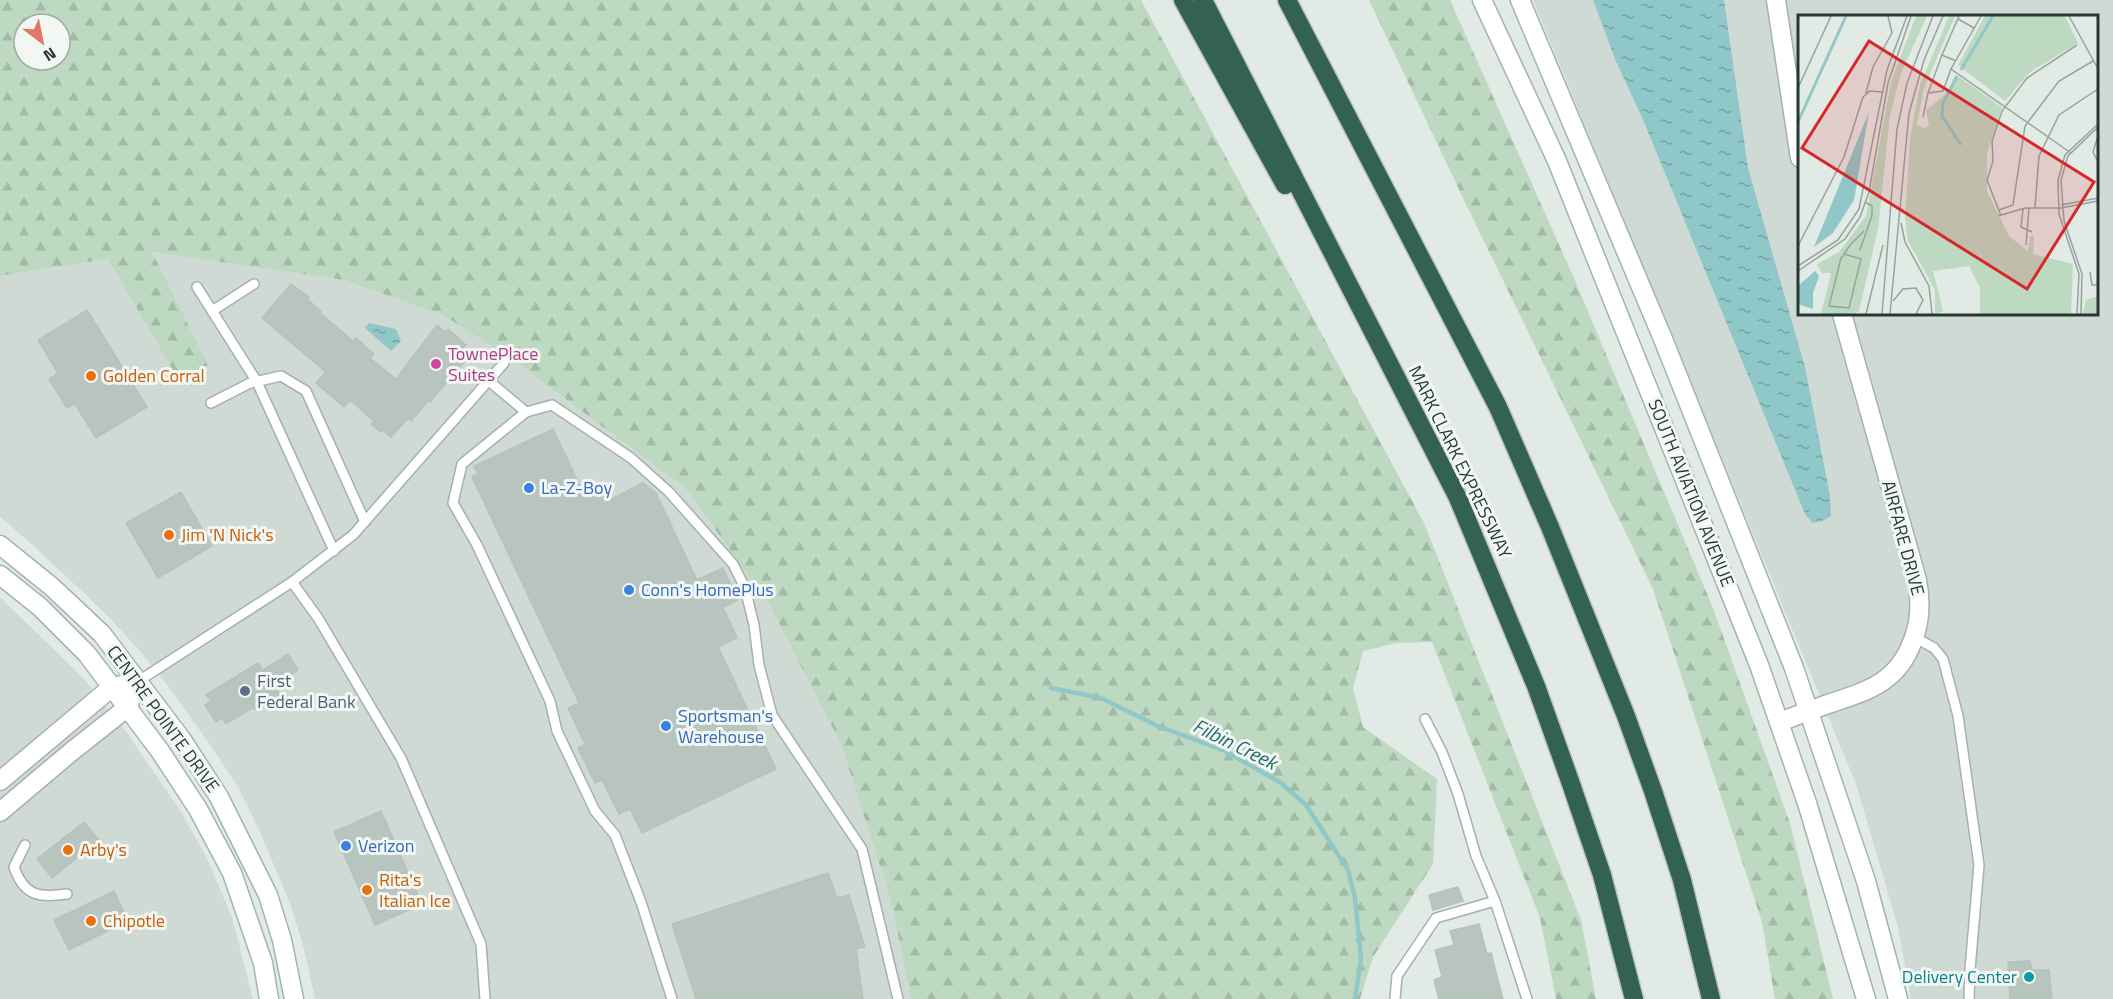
<svg xmlns="http://www.w3.org/2000/svg" width="2113" height="999" viewBox="0 0 2113 999" font-family="'Titillium Web',sans-serif">
	<style>
		.built { fill: #d0dad4; fill-rule: evenodd }
		.forest { fill: url(#forest-firs); fill-rule: evenodd }
		.water { fill: url(#water-ripples) }
		.lines { fill: none; stroke-linecap: round; stroke-linejoin: round }
		.stream { stroke: #90c7c9; stroke-width: 4.5 }
		.building { fill: #b7c5be; stroke: #b5c3bb; stroke-width: 1.5 }
		.lane-casing { stroke: #a5b1ab; stroke-width: 12 }
		.street-casing { stroke: #a5b1ab; stroke-width: 21 }
		.secondary-casing { stroke: #a2b5ac; stroke-width: 21 }
		.highway-casing { stroke: #bdc4c1; stroke-width: 21 }
		.lane { stroke: #fff; stroke-width: 9 }
		.street { stroke: #fff; stroke-width: 18 }
		.secondary { stroke: #fff; stroke-width: 18 }
		.highway { stroke: #336252; stroke-width: 18 }
		.hotel-dot { fill: #d1479c; stroke: #f2f7f4; stroke-width: 2 }
		.food-dot { fill: #e8710a; stroke: #f2f7f4; stroke-width: 2 }
		.shop-dot { fill: #3f7fe0; stroke: #f2f7f4; stroke-width: 2 }
		.service-dot { fill: #5c6f8a; stroke: #f2f7f4; stroke-width: 2 }
		.culture-dot { fill: #0f9aa8; stroke: #f2f7f4; stroke-width: 2 }
		.labels { text-anchor: middle; stroke-width: 6; stroke-linejoin: round; paint-order: stroke }
		.hotel-label { font-size: 18px; fill: #b23c85; stroke: #f2f7f4; text-anchor: start }
		.food-label { font-size: 18px; fill: #c56008; stroke: #f2f7f4; text-anchor: start }
		.street-label { font-size: 18px; fill: #243931; stroke: #f2f7f4 }
		.shop-label { font-size: 18px; fill: #366cbe; stroke: #f2f7f4; text-anchor: start }
		.service-label { font-size: 18px; fill: #4e5e75; stroke: #f2f7f4; text-anchor: start }
		.culture-label { font-size: 18px; fill: #0d838f; stroke: #f2f7f4; text-anchor: end }
		.water-label { font-size: 20px; font-style: italic; fill: #256b6e; stroke: #f2f7f4 }
		.inset-river { fill: none; stroke: #90c7c9; stroke-width: 3 }
		.inset-road { fill: none; stroke: #96a39d; stroke-width: 1.5 }
		.view { fill: #d62828; fill-opacity: 0.15; stroke: #d62828; stroke-width: 3 }
		.inset-edge { fill: none; stroke: #243931; stroke-width: 3 }
	</style>
	<defs>
		<pattern id="forest-firs" width="22" height="20" patternUnits="userSpaceOnUse" patternTransform="scale(1.5)"><rect width="22" height="20" fill="#bdd9c1"/><path d="M5 1l3.5 6h-7zM16 11l3.5 6h-7z" fill="#a2bba6"/></pattern>
		<pattern id="water-ripples" width="26" height="14" patternUnits="userSpaceOnUse" patternTransform="scale(1.5)"><rect width="26" height="14" fill="#90c7c9"/><path d="M2 4q2-2 4 0t4 0M15 11q2-2 4 0t4 0" fill="none" stroke="#75a3a4"/></pattern>
	</defs>
	<rect width="100%" height="100%" fill="#e2eae5"/>
	<g class="built">
		<path d="M1533,0H2113V999H1911L1898,927L1856,784ZM1800,16H2096V314H1800Z"/>
		<polygon points="152,252 344,280 443,315 516,362 686,489 770,606 841,744 892,904 911,999 315,999 304,949 291,906 260,832 238,787 213,749 169,687 140,651 103,611 26,539 0,517 0,276"/>
		<polygon points="0,597 84,679 127,733 181,812 206,856 232,917 253,999 0,999"/>
	</g>
	<g class="forest">
		<path d="M0,0H1141L1424,523L1581,920L1596,999H1556L1540,918L1432,642L1396,643L1363,651L1353,688L1363,727L1437,779L1433,864L1373,957L1360,999H911L892,904L841,744L770,606L686,489L516,362L443,315L344,280L152,252L208,365L180,382L108,259L0,276ZM24,24H60V60H24Z"/>
		<polygon points="1369,0 1450,0 1573,276 1713,608 1790,823 1833,999 1775,999 1762,922 1653,589 1464,200"/>
	</g>
	<g class="water">
		<polygon points="1593,0 1724,0 1748,168 1805,367 1830,496 1831,516 1822,521 1813,523 1805,514 1644,122 1615,59"/>
		<polygon points="369,323 396,329 401,341 391,351 365,328"/>
	</g>
	<g class="lines">
		<polyline class="stream" points="1051,688 1101,698 1158,726 1225,751 1281,783 1306,805 1348,870 1355,898 1361,958 1355,999"/>
	</g>
	<g class="building">
		<polygon points="291,284 309,297 307,299 321,311 320,313 353,341 356,338 374,354 370,358 396,379 437,325 445,332 448,329 466,345 463,348 471,354 430,402 428,401 411,421 408,418 391,437 382,430 380,432 371,424 374,421 350,400 344,407 316,383 326,372 262,318"/>
		<polygon points="87,310 147,407 96,438 75,404 67,408 49,379 58,373 38,340"/>
		<polygon points="553,429 583,492 600,484 608,501 643,483 656,493 697,580 723,568 738,600 723,607 737,638 718,647 776,769 642,833 630,809 619,814 602,780 595,783 578,748 585,744 568,708 579,703 472,477 478,474 474,466"/>
		<polygon points="181,492 212,546 158,578 126,523"/>
		<polygon points="288,654 298,670 274,685 280,695 255,710 254,707 226,724 222,718 216,722 205,705 211,701 206,695 258,663 263,670"/>
		<polygon points="381,811 422,904 375,925 334,832"/>
		<polygon points="84,822 99,840 52,878 37,859"/>
		<polygon points="828,873 837,898 849,895 865,947 856,949 863,999 696,999 672,924"/>
		<polygon points="1458,887 1463,901 1433,910 1429,895"/>
		<polygon points="114,891 128,921 69,950 54,920"/>
		<polygon points="1479,924 1487,954 1491,953 1503,999 1439,999 1434,980 1442,977 1435,950 1454,945 1450,931"/>
		<polygon points="2030,961 2032,970 2049,970 2052,999 2010,999 2008,962"/>
	</g>
	<g class="lines">
		<defs>
			<g id="lane">
				<polyline points="197,287 257,382 334,551"/>
				<polyline points="212,311 254,284"/>
				<polyline points="489,381 526,412 552,405 631,458 669,492 733,564 745,588 754,625 759,665 772,715 862,849 898,999"/>
				<polyline points="211,403 250,383 281,376 306,391 365,522"/>
				<polyline points="526,412 462,464 453,503 477,545 550,701 557,731 595,811 615,835 641,902 672,999"/>
				<polyline points="292,582 318,618 401,758 481,944 485,999"/>
				<polyline points="1914,637 1934,648 1943,659 1958,716 1979,865 1970,969 1969,999"/>
				<polyline points="137,682 292,582 353,535 504,363"/>
				<polyline points="1425,719 1442,752 1458,794 1476,856 1495,901"/>
				<path d="M25,845L14,867C24,896 39,898 67,894"/>
				<polyline points="1395,999 1397,976 1436,918 1495,901 1527,999"/>
			</g>
			<g id="street">
				<polyline points="1776,0 1800,158"/>
				<path d="M1780,722C1795,716 1811,710 1828,704C1867,691 1898,683 1913,640C1921,620 1921,601 1917,580L1842,314"/>
				<polyline points="0,781 112,687 137,682"/>
				<polyline points="0,812 71,752 128,707 137,682"/>
			</g>
			<g id="secondary">
				<polyline points="1482,0 1557,161 1759,665 1807,803 1866,999"/>
				<polyline points="1520,0 1663,339 1794,668 1866,881 1898,999"/>
				<polyline points="0,545 52,587 102,634 182,740 219,797 268,895 282,940 294,999"/>
				<polyline points="0,575 40,607 87,654 160,751 198,809 232,873 263,963 269,999"/>
			</g>
			<g id="highway">
				<polyline points="1183,0 1285,185"/>
				<polyline points="1203,0 1458,498 1536,686 1570,781 1602,875 1634,999"/>
				<polyline points="1287,0 1498,407 1550,527 1626,716 1653,791 1682,880 1711,999"/>
			</g>
		</defs>
		<use href="#lane" class="lane-casing"/>
		<use href="#street" class="street-casing"/>
		<use href="#secondary" class="secondary-casing"/>
		<use href="#highway" class="highway-casing"/>
		<use href="#lane" class="lane"/>
		<use href="#street" class="street"/>
		<use href="#secondary" class="secondary"/>
		<use href="#highway" class="highway"/>
	</g>
	<circle class="hotel-dot" cx="436" cy="364" r="6"/>
	<g class="food-dot">
		<circle cx="91" cy="376" r="6"/>
		<circle cx="169" cy="535" r="6"/>
		<circle cx="68" cy="850" r="6"/>
		<circle cx="367" cy="890" r="6"/>
		<circle cx="91" cy="921" r="6"/>
	</g>
	<g class="shop-dot">
		<circle cx="529" cy="488" r="6"/>
		<circle cx="629" cy="590" r="6"/>
		<circle cx="666" cy="726" r="6"/>
		<circle cx="346" cy="846" r="6"/>
	</g>
	<circle class="service-dot" cx="245" cy="691" r="6"/>
	<circle class="culture-dot" cx="2029" cy="977" r="6"/>
	<g class="labels">
		<g class="hotel-label">
			<text x="448" y="360">TownePlace<tspan x="448" dy="21">Suites</tspan></text>
		</g>
		<g class="food-label">
			<text x="103" y="382">Golden Corral</text>
			<text x="181" y="541">Jim 'N Nick's</text>
			<text x="80" y="856">Arby's</text>
			<text x="379" y="886">Rita's<tspan x="379" dy="21">Italian Ice</tspan></text>
			<text x="103" y="927">Chipotle</text>
		</g>
		<g class="street-label">
			<text transform="translate(1460 462) rotate(64)" y="6">MARK CLARK EXPRESSWAY</text>
			<text transform="translate(1691 493) rotate(68)" y="6">SOUTH AVIATION AVENUE</text>
			<text transform="translate(1903 538) rotate(75)" y="6">AIRFARE DRIVE</text>
			<text transform="translate(163 719) rotate(54)" y="6">CENTRE POINTE DRIVE</text>
		</g>
		<g class="shop-label">
			<text x="541" y="494">La-Z-Boy</text>
			<text x="641" y="596">Conn's HomePlus</text>
			<text x="678" y="722">Sportsman's<tspan x="678" dy="21">Warehouse</tspan></text>
			<text x="358" y="852">Verizon</text>
		</g>
		<g class="service-label">
			<text x="257" y="687">First<tspan x="257" dy="21">Federal Bank</tspan></text>
		</g>
		<g class="culture-label">
			<text x="2017" y="983">Delivery Center</text>
		</g>
		<g class="water-label">
			<text transform="translate(1235 744) rotate(26)" y="7">Filbin Creek</text>
		</g>
	</g>
	<g transform="translate(1798 15)">
		<rect width="300" height="300" fill="#e2eae5"/>
		<path d="M118,1H129L103,58L92,101L80,214L61,296L57,299H23L33,258H24L19,249L41,237L68,201L93,67ZM151,1H157L126,73L119,110L127,113L131,110L128,95L152,76L158,60L204,92L189,138V176L211,221L230,236L232,221H236L235,239L275,249L273,299H182V273L171,251L135,256L145,296L137,299V275L110,226L107,203L112,123L122,70ZM187,1H267L280,28L232,57L207,86L160,50ZM300,281V299H285L288,285Z" fill="#bdd9c1"/>
		<path d="M71,97L56,185L35,218L16,232ZM17,256L21,261L15,278V294L0,289V271Z" fill="#90c7c9"/>
		<path class="inset-river" d="M163,55L195,1M159,61L145,88L144,101L163,130M0,107L48,1"/>
		<path class="inset-road" d="M183,1L153,54L273,138M271,1L300,54M160,4L176,13M144,40L161,1M153,54L145,76L130,78L144,40L158,46M0,73L33,1M68,78L75,52L94,18L90,1M125,102L130,78M300,121L295,137L300,147M263,190L300,183M237,192L241,141L261,100L300,74M225,194L223,212L234,217M201,195L215,190L227,111L261,66L295,46M200,201L227,193H263L300,186M203,201L189,165L195,146L194,126L204,96L229,63L279,30M103,208L107,227L131,271L134,299M228,230L231,193M0,231L46,142L65,82L72,76L84,77M62,235L74,200V191L67,187M46,239L63,244L51,293L31,291L43,243L45,241L48,236L53,229L66,216M0,251L40,225L61,194L89,55L109,1M0,256L47,224L62,202L71,177L90,68L113,1M292,257L294,270H300M95,286L105,274L118,273L125,285L118,299M68,299L85,230M84,299L99,114L109,68L135,1M92,299L111,98L126,45L145,1M279,299L281,259L261,199L260,165L267,140L300,109M283,299L284,259L266,206L263,165L270,141L300,112"/>
		<path class="view" d="M71,26L296,167L229,274L4,133Z"/>
		<rect width="300" height="300" class="inset-edge"/>
	</g>
	<g transform="translate(42 42) rotate(148)"><circle r="28" fill="#f2f7f4" stroke="#a0aba6" stroke-width="1.5"/>
	<path d="M0-4.5L10 22L0 15L-10 22Z" fill="#e27768"/>
	<text y="-9" font-size="16" font-weight="bold" text-anchor="middle" fill="#243931">N</text>
	</g>
</svg>
